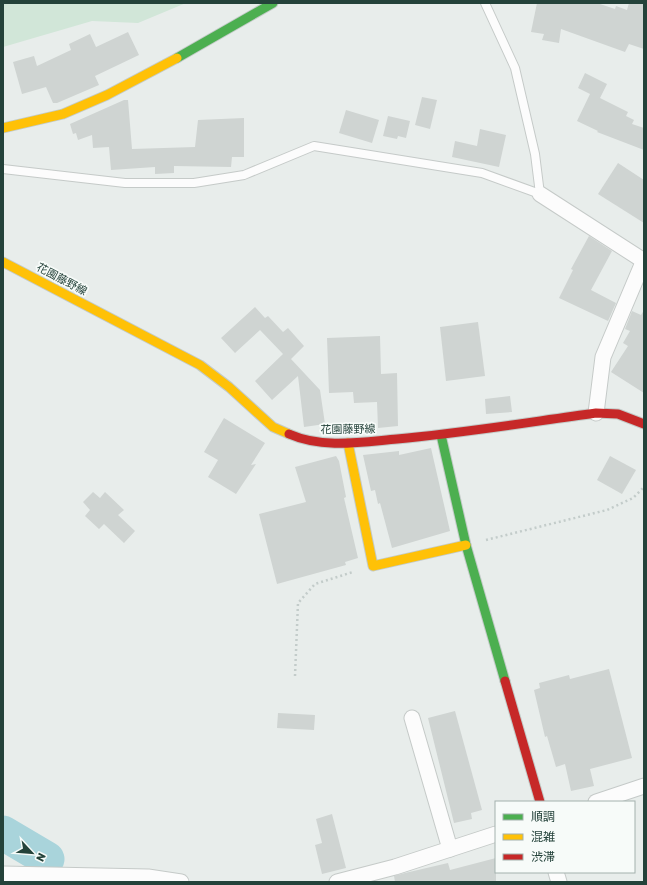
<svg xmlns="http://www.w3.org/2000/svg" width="647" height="885" viewBox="0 0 647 885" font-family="Rubik,'Noto Sans JP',sans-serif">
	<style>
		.green { fill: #d1e6d8 }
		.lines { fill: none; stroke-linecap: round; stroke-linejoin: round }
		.river { stroke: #a9d4db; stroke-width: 35 }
		.building { fill: #cfd4d2 }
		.lane-casing { stroke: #c5cac8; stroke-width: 10 }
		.street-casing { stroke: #c5cac8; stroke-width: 17 }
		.fast-casing { stroke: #c3cbc8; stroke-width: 11 }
		.slow-casing { stroke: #c3cbc8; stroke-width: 11 }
		.jam-casing { stroke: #c3cbc8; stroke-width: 11 }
		.path { stroke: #c3ccca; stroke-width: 2.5; stroke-dasharray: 2 3; stroke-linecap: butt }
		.lane { stroke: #fcfcfc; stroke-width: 8 }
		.street { stroke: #fcfcfc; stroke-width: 15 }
		.fast { stroke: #4caf50; stroke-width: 9 }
		.slow { stroke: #ffc107; stroke-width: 9 }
		.jam { stroke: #c62828; stroke-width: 9 }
		.labels { text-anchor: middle; stroke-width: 3.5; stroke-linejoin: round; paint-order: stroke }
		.street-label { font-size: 11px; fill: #24423a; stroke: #f7fbf9 }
	</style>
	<rect width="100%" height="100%" fill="#e8edeb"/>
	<polygon class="green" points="3,3 186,3 138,23 92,21 3,47"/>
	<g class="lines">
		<polyline class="river" points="3,833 47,859"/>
	</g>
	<g class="building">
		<polygon points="537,3 597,3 615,9 616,6 627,10 629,3 644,3 644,49 629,44 625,52 561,29 559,43 542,40 544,34 531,32"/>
		<polygon points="128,32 139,55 95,76 99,85 57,103 53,103 46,87 22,94 13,62 34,56 37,66 71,50 69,44 90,34 96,47"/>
		<polygon points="585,73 607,84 600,98 628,112 626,116 634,120 632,124 644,128 644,150 597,132 598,131 577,121 590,94 578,88"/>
		<polygon points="422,97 437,100 430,129 415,125"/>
		<polygon points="124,100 128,100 132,149 195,147 198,120 244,118 244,157 232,157 231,167 174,166 174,173 155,174 155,167 111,170 109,147 93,148 92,135 78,140 76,133 73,134 70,124"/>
		<polygon points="346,110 379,120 372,143 339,133"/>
		<polygon points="388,116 410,121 406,138 398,136 397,139 383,136"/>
		<polygon points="480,129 506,135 499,167 452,157 455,141 477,146"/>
		<polygon points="618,163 644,180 644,223 598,194"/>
		<polygon points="589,236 612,251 591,290 616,303 608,321 559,298 573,270 571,269"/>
		<polygon points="255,307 265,318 268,316 283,332 288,328 304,346 291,359 320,390 325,424 304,427 298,376 272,400 255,381 283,354 260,330 235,353 221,338"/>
		<polygon points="644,310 644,393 611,372 628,346 623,343 630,331 625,329 632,311 641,315"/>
		<polygon points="478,322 485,376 446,381 440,327"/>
		<polygon points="380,336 381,374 397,373 398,426 378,428 377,402 354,403 353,392 329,393 327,338"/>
		<polygon points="510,396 512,412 486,414 485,399"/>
		<polygon points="224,418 265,443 251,465 256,464 236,494 208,477 218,460 204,452"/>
		<polygon points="431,448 450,531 392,548 380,503 378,504 375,490 371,491 363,455 399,451 399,455"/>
		<polygon points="336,456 339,461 346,497 344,498 358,558 345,562 346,565 277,584 259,514 306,502 295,467"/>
		<polygon points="610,456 636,470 622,494 597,480"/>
		<polygon points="93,492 100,498 105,492 124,510 118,515 135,531 124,543 104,524 99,529 85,516 90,510 83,502"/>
		<polygon points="609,669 632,758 590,769 594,786 571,791 565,764 556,767 547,736 545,737 534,690 540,688 539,683 569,675 570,679"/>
		<polygon points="455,711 482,810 471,813 472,819 454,823 428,718"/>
		<polygon points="278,713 315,715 314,730 277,728"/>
		<polygon points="332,814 346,868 322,874 315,845 322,843 316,819"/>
		<polygon points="496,858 496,882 395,882 394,876 405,873 448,863 450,870"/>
	</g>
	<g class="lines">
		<defs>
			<polyline id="lane" points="3,169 125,183 194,183 244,175 314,146 482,173 540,194 535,154 515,68 485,3"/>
			<g id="street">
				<polyline points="540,194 644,261"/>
				<polyline points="596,413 603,357 644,260"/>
				<polyline points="412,718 450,849"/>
				<polyline points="596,802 644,786"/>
				<polyline points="556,872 559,882"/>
				<polyline points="3,874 148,877 181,882"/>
				<polyline points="337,882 395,867 496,834"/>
			</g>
			<g id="fast">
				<polyline points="177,58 273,3"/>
				<polyline points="441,435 466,545 505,681"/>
			</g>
			<g id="slow">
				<polyline points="3,128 63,114 107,95 177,58"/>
				<polyline points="3,262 200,365 229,387 273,427 289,434"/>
				<polyline points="348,443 373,566 466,545"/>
			</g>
			<g id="jam">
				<path d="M289,434C323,449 362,442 397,439C464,433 530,422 596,413L618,414L644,424"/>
				<polyline points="505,681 540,802"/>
			</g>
		</defs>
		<use href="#lane" class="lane-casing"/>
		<use href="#street" class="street-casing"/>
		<use href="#fast" class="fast-casing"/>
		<use href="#slow" class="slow-casing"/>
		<use href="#jam" class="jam-casing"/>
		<g class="path">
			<polyline points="486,540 607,510 633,498 644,487"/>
			<polyline points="295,676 298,603 315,584 353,572"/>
		</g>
		<use href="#lane" class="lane"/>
		<use href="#street" class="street"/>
		<use href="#fast" class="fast"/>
		<use href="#slow" class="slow"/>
		<use href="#jam" class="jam"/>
	</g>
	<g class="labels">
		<g class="street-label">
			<text transform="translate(62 279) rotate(28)" y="4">花園藤野線</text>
			<text transform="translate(348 429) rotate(-1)" y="4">花園藤野線</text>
		</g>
	</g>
	<rect width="647" height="885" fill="none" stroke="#24423a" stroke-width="8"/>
	<rect x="495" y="801" width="140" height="72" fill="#f7fbf9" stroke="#a3b1ad"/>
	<rect x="503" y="814" width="20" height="6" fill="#4caf50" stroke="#a3b1ad"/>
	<text x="531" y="821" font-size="12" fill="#24423a">順調</text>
	<rect x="503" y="834" width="20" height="6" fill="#ffc107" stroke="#a3b1ad"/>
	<text x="531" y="841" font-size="12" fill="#24423a">混雑</text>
	<rect x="503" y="854" width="20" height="6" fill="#c62828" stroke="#a3b1ad"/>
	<text x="531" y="861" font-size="12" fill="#24423a">渋滞</text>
	<g transform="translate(32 853) rotate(116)" stroke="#f7fbf9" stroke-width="3" paint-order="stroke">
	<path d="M0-3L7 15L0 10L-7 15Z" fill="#24423a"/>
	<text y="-6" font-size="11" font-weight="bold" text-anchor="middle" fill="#24423a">N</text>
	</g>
</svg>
